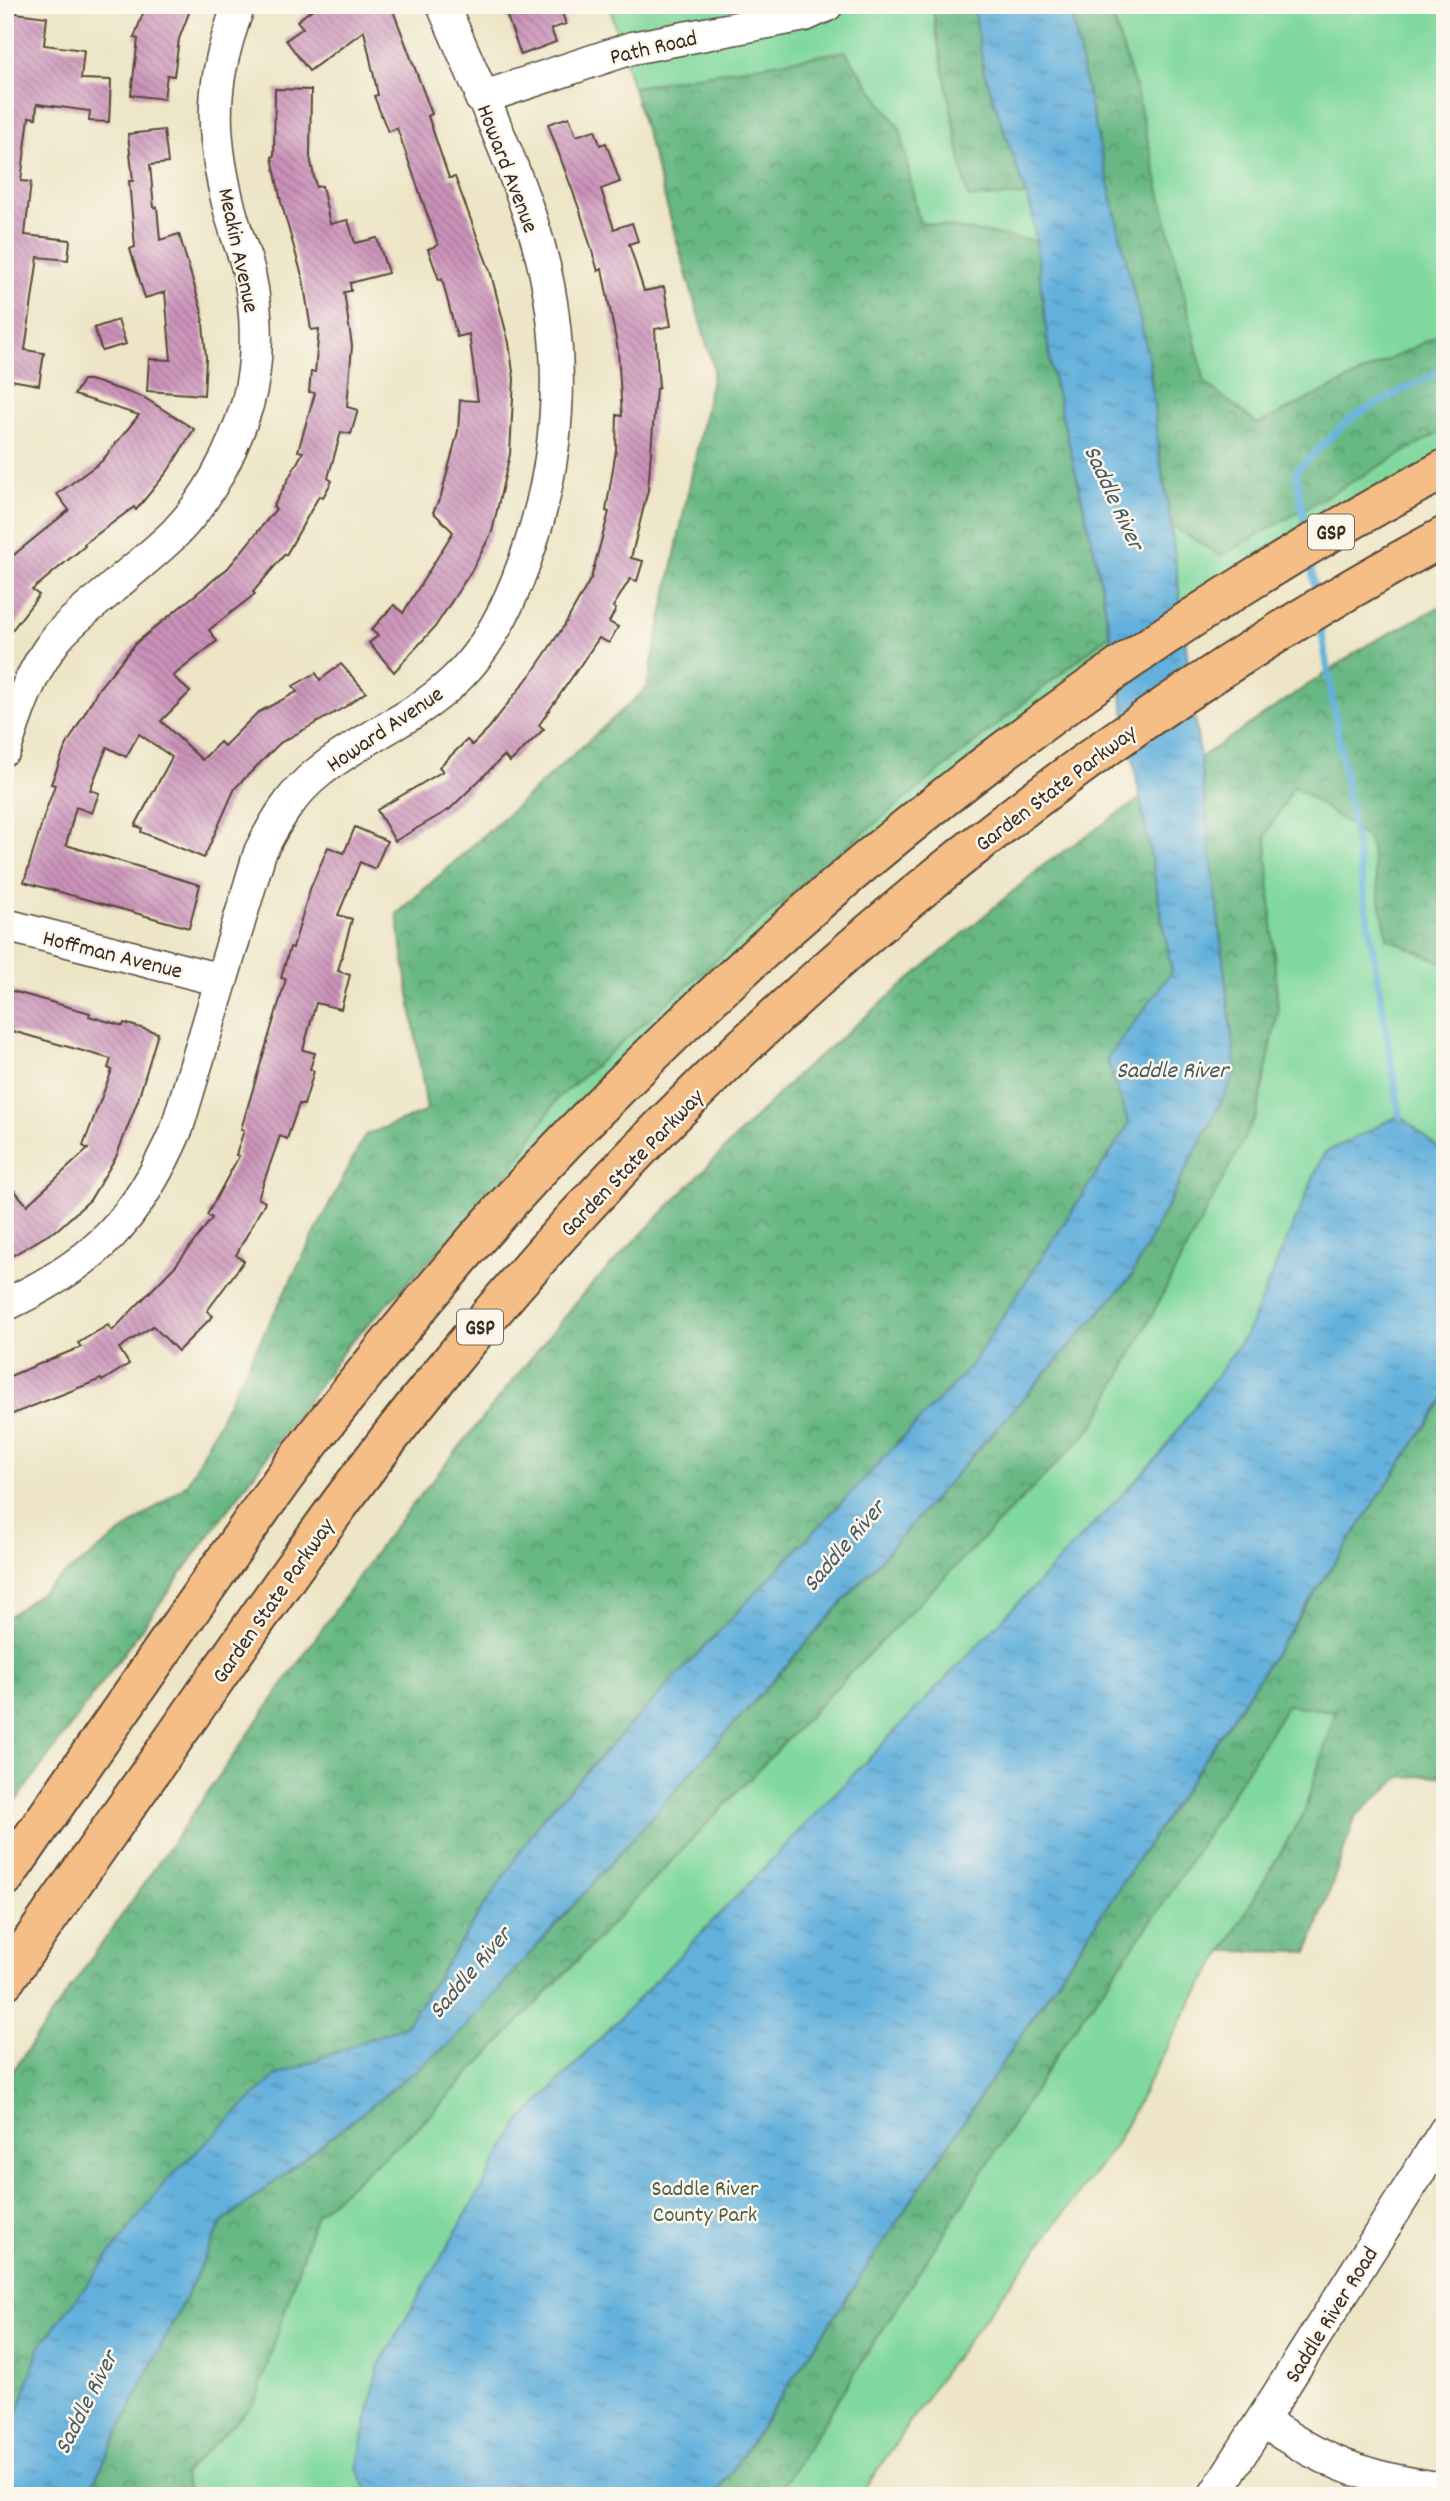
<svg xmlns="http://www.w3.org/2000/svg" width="1450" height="2501" viewBox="0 0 1450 2501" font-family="Dekko,sans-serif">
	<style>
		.green { fill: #7fd89d; stroke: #5d815e; stroke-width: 2 }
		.forest { fill: url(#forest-crowns); stroke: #517151; stroke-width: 2 }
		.water { fill: url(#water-ripples); stroke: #4e6d7d; stroke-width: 2 }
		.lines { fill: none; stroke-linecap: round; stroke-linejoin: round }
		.stream { stroke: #62b0dc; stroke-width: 7 }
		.building { fill: url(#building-back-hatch) }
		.minor-casing { stroke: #564637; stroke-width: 35 }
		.highway-casing { stroke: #564637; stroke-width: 42 }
		.minor { stroke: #fff; stroke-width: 32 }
		.highway { stroke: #f6be87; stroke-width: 38 }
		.labels { text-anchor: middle; stroke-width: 5; stroke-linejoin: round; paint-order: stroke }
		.shield { fill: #fbf7ec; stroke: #75685c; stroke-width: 2 }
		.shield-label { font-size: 21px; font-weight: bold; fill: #3b2a1e }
		.street-label { font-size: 23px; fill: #3b2a1e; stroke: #fbf7ec }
		.park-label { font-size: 23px; fill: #4f5e44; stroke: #fbf7ec }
		.water-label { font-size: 24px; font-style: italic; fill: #495960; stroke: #fbf7ec }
	</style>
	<defs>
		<pattern id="forest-crowns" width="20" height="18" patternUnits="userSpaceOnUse" patternTransform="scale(1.75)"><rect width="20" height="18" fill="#67b884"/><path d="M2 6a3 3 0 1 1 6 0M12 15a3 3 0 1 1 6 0" fill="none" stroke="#56966b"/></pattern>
		<pattern id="water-ripples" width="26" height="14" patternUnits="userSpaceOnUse" patternTransform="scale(1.75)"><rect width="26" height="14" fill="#62b0dc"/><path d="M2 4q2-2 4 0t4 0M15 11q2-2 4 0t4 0" fill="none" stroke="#528fb2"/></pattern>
		<pattern id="building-back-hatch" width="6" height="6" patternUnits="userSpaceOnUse" patternTransform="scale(1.75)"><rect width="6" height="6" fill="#ca92b9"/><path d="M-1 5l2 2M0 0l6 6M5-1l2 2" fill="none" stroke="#a57796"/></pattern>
	</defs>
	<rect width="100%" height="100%" fill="#fbf7ec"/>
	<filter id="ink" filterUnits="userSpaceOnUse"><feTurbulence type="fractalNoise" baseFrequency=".0143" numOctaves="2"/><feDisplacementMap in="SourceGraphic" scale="14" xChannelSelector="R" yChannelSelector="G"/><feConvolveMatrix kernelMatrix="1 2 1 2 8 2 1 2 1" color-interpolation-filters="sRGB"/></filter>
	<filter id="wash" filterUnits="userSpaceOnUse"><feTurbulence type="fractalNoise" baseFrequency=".00686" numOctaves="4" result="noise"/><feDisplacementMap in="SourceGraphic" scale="28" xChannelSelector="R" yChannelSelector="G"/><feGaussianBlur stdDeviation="1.57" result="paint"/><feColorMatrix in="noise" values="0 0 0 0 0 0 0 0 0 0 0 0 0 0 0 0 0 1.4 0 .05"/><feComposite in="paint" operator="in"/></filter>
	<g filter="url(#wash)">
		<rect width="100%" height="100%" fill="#ede5c6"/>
		<g class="green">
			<polygon points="609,5 1445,5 1445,460 1270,547 1064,685 501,1185 397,914 647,688 714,369"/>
			<polygon points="1290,698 1445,886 1445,1595 1184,2015 1116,2144 940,2377 860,2496 87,2496 452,2042 1131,1277 1236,1072 1200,758"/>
		</g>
		<g class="forest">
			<polygon points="933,5 974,5 983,68 1026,195 968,198 935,26"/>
			<polygon points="1070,5 1109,5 1136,90 1205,383 1258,424 1445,332 1445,429 1221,556 1171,525 1159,453 1149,359 1088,96"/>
			<polygon points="845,51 900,129 919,222 1036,241 1051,368 1097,563 1110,634 847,846 558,1098 501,1185 348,1345 5,1816 5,1619 187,1484 365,1135 427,1111 397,914 647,688 714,369 633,87"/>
			<polygon points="1445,604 1445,964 1387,938 1369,839 1294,786 1266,835 1278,1012 1257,1114 1094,1426 852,1671 418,2128 316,2214 255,2403 183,2474 189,2493 187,2496 87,2496 222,2223 452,2042 1131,1277 1236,1072 1200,758 1367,645"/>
			<polygon points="1140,799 1172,972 1107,1059 1129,1124 970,1367 543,1817 406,2025 275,2076 40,2346 5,2452 5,2082 385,1539 582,1295 796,1076 1045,864"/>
			<polygon points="1445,1397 1445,1775 1401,1777 1356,1816 1308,1952 1223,1951 1304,1812 1336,1711 1287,1705 1161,1908 1069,2036 777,2496 715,2496"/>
		</g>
		<g class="water">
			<polygon points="974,5 1070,5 1088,96 1149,359 1159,453 1171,526 1200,758 1236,1072 1131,1277 452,2042 222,2223 87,2496 5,2496 5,2452 40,2346 166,2181 275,2076 406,2025 543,1817 970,1367 1129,1124 1107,1059 1172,972 1097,563 1051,368 1032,212 983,68"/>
			<polygon points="1400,1115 1445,1154 1445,1397 715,2496 371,2496 357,2469 378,2367 518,2124 1159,1456 1247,1333 1324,1153"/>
		</g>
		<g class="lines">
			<g class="stream">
				<polyline points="1306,534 1296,471 1351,418 1445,368"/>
				<polyline points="1310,560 1316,596"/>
				<polyline points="1320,622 1400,1115"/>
			</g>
		</g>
		<g id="blocks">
			<g class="building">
				<polygon points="146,5 192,5 179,39 174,76 167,75 164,99 131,95 138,39 134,38"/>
				<polygon points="318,5 391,5 432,114 428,116 449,178 455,177 491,274 509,343 514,379 510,454 492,532 472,570 435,627 394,672 369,643 378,636 371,630 394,605 403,613 453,532 433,512 441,496 458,431 460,400 478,401 469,334 457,337 442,279 439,280 428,249 438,245 397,128 388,132 374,96 378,95 364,31 309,71 286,40 303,28 297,21"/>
				<polygon points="503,5 559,5 566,24 551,29 556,42 521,55"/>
				<polygon points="8,12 47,17 44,45 84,50 81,79 111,80 109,122 89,121 90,111 37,104 36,118 29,117 21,181 31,182 25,235 70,240 68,260 38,257 25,350 44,353 39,385 5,379 5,36"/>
				<polygon points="275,89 311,90 310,157 316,187 322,186 330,224 348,220 355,243 377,238 388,273 350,283 351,291 344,292 352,346 347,407 358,410 351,434 341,432 328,478 332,481 323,497 319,496 286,555 285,554 253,592 255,594 209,630 217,641 173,676 190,692 161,721 202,760 220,742 224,746 257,713 297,692 293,686 316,673 320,680 341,664 366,692 345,707 280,743 235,788 204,858 141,832 142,828 135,826 172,757 139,734 126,757 107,747 90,790 99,793 92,813 76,807 66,845 200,885 189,928 24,882 45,813 55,785 51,784 65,748 99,688 136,643 228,568 276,509 273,507 303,452 298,451 315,393 309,392 311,372 315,372 319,329 311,330 303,279 281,202 272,157 274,156"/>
				<polygon points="569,117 576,136 595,130 600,145 606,143 620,182 601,189 614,229 632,223 638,241 629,244 644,291 664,287 671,326 655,329 659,388 656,389 648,490 631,558 643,561 637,581 630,579 613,607 616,609 609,622 618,627 609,643 599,638 539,725 544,729 510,762 504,756 450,809 395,841 377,810 443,771 439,767 467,740 472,745 488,729 534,670 564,626 591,578 609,512 606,511 616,450 617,415 622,416 618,350 602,269 598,271 580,211 548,124"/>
				<polygon points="164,130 168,163 150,165 154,208 157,207 160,240 179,234 202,312 206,358 204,395 147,391 149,359 171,360 165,292 145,298 130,249 135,247 129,181 133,181 128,134"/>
				<polygon points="118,320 126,344 102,351 94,328"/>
				<polygon points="83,380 90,380 143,397 194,429 168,471 136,510 134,507 84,544 85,546 32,590 39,595 5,639 5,562 69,510 57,494 102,461 139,415 74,395"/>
				<polygon points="355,827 387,841 375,869 360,862 338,915 352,919 338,971 350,975 341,1009 316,1003 303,1050 315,1053 310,1069 314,1071 304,1105 299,1104 287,1139 280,1136 258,1198 265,1202 236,1255 244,1261 207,1311 213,1316 178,1351 153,1326 119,1348 129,1364 102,1381 101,1379 5,1417 5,1378 81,1347 78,1343 108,1325 112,1331 176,1265 212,1218 207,1215 239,1156 236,1155 244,1130 241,1129 286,979 281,978 290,947 293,948 310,889 328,847 344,853"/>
				<polygon points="5,989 90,1013 89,1016 123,1026 124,1023 158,1033 138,1100 116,1157 90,1200 58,1229 5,1260 5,1180 27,1205 88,1149 83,1146 112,1070 108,1068 111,1059 5,1029"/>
			</g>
		</g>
	</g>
	<g filter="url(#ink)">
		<use href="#blocks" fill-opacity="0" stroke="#564637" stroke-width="2"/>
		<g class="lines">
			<defs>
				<g id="minor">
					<polyline points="481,98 632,48 805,15 827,5"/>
					<path d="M5,749C18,709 30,673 56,639C71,620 93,605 111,589C132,570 155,553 175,533C210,497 232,452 247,405C259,364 258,315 249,273C246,258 239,243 235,228C227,203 219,165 217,140C212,92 222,50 239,5"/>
					<polyline points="5,925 221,980"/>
					<path d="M5,1305C96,1263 138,1219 177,1128L260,852C275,822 292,793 319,772C362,737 415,719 455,680C493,644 515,592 531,543C565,438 566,325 531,220C507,147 473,76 443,5"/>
					<path d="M1263,2422C1280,2432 1297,2443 1314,2452C1355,2474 1400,2483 1445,2489"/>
					<polyline points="1214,2496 1445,2131"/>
				</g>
				<g id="highway">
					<path d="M5,1877C64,1793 122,1709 180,1625C229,1555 277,1484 330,1417C412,1313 498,1209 591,1115C838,863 1132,633 1445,469"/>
					<path d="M5,1980C72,1884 140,1787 207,1691C284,1580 361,1470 447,1366C720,1031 1064,741 1445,536"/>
				</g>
			</defs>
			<use href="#minor" class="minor-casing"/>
			<use href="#highway" class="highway-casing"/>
			<use href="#minor" class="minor"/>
			<use href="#highway" class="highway"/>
		</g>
	</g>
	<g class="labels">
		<g class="shield">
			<rect x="1308" y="514.5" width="46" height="35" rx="5"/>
			<rect x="457" y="1309.5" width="46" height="35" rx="5"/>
		</g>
		<g class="shield-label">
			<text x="1331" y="539">GSP</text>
			<text x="480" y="1334">GSP</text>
		</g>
		<g class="street-label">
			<text transform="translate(653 46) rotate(-13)" y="8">Path Road</text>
			<text transform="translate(509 168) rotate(69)" y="8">Howard Avenue</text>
			<text transform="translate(240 250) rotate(78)" y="8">Meakin Avenue</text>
			<text transform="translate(384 728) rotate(-34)" y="8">Howard Avenue</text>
			<text transform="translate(1055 787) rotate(-37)" y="8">Garden State Parkway</text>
			<text transform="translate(113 953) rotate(14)" y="8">Hoffman Avenue</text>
			<text transform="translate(631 1162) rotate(-46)" y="8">Garden State Parkway</text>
			<text transform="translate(272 1600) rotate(-55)" y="8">Garden State Parkway</text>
			<text transform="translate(1330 2314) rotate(-58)" y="8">Saddle River Road</text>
		</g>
		<g class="park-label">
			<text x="705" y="2195">Saddle River<tspan x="705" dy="26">County Park</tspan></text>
		</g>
		<g class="water-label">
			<text transform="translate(1115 497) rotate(65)" y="8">Saddle River</text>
			<text x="1172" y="1077">Saddle River</text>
			<text transform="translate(843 1545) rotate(-49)" y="8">Saddle River</text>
			<text transform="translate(469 1972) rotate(-49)" y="8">Saddle River</text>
			<text transform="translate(85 2402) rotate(-63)" y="8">Saddle River</text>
		</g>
	</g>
	<rect width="1450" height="2501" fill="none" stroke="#fbf7ec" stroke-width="28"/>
</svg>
